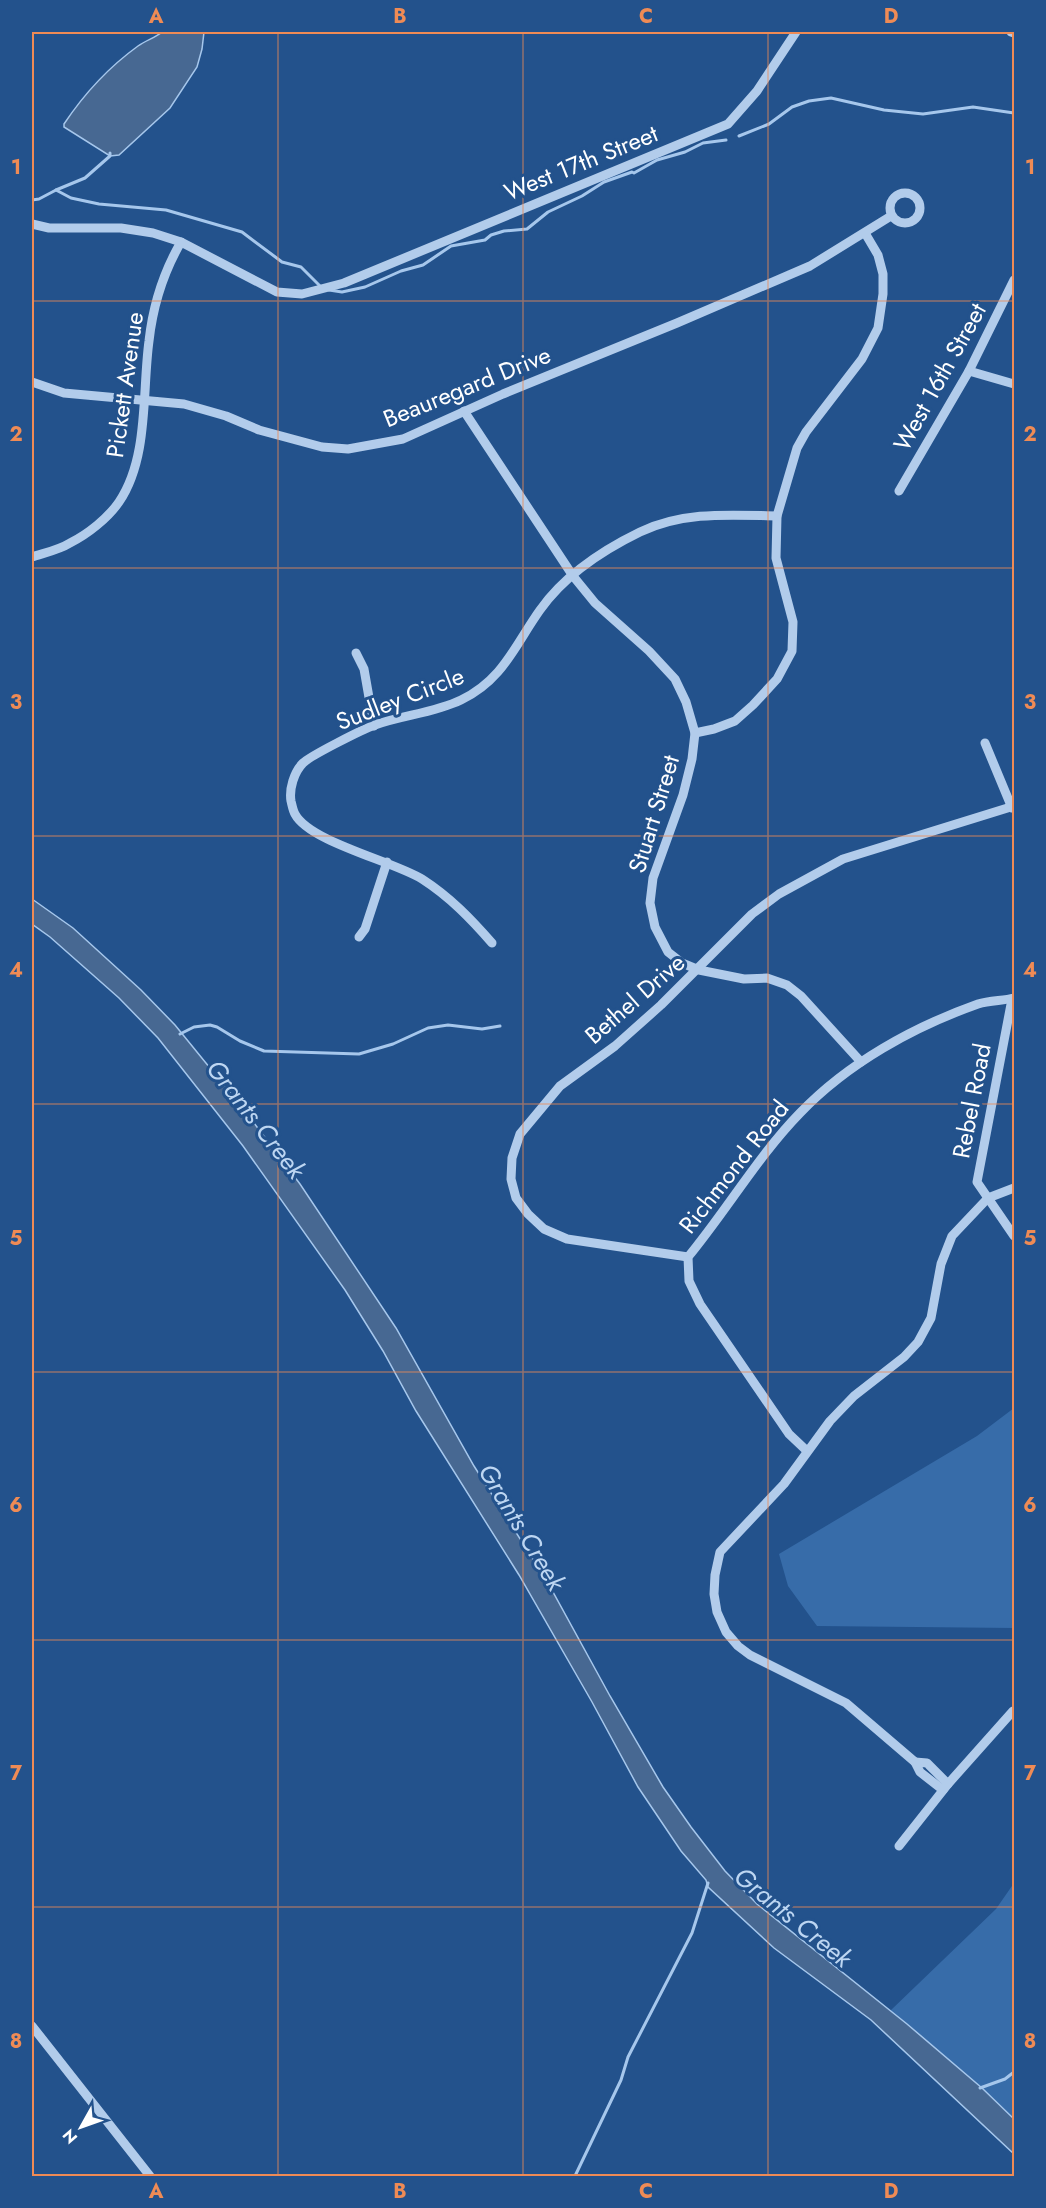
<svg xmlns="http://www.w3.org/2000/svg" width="1046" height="2208" viewBox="0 0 1046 2208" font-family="Jost,sans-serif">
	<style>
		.green { fill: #376ca9 }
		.water { fill: #476892; stroke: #a6c7ec; stroke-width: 1.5 }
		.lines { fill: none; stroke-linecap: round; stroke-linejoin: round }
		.stream { stroke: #a6c7ec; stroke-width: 3 }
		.minor { stroke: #b2cceb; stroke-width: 9 }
		.grid { fill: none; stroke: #ef8b55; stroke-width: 1.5; stroke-opacity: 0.55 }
		.labels { text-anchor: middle; stroke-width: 6; stroke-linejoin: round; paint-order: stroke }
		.street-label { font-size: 24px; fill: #fff; stroke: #23528c }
		.water-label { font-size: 26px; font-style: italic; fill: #bdd6f2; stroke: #23528c }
		.neatline { fill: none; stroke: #ef8b55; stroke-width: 2 }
		.grid-label { font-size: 20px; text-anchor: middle; font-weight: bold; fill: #ef8b55 }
	</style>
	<rect width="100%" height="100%" fill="#23528c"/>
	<g class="green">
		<polygon points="1014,1408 1014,1628 817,1626 788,1586 779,1554 977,1436"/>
		<polygon points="1014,1883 1014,2119 982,2088 890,2011 996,1909"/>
	</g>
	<g class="water">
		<path d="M162,32H204L202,49L197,67L170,108L119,155L110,156L64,127V124C84,94 109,67 138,46C146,40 155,38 162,32Z"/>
		<polygon points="32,899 73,928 141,990 175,1025 245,1111 300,1184 396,1328 474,1466 548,1583 610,1696 663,1787 691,1827 725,1871 757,1904 907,2024 982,2088 1014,2119 1014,2154 871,2020 774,1948 708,1887 706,1880 681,1851 638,1787 592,1702 519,1575 416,1411 383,1351 345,1290 243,1146 158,1038 119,998 50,937 32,924"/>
	</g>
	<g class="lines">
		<g class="stream">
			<polyline points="739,136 769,124 792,107 809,101 831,98 884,110 923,114 973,107 1014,113"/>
			<polyline points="56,190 71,198 99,204 166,210 242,232 282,262 301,267 320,286"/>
			<polyline points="32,200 39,199 56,190 85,178 110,156 110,153"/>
			<polyline points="329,290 342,292 365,287 401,271 423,265 451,246 485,240 491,235 504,231 527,229 548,212 582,196 604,182 632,172 634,173 657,160 685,152 703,143 726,140"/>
			<polyline points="180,1034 194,1027 210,1025 217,1027 240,1041 264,1051 359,1054 393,1044 428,1028 448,1025 482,1029 500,1026"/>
			<polyline points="980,2088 1005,2079 1014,2072"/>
			<polyline points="575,2176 621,2080 628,2057 692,1933 708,1883"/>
		</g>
		<g class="minor">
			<polyline points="1011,32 1014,33"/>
			<circle cx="905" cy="208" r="15"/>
			<polyline points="32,224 49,228 121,228 153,233 181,242 277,292 302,294 344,283 728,124 757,91 796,32"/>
			<polyline points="969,371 1014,384"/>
			<polyline points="32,382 64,393 184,404 226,416 259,430 322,447 348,449 403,439 503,394 677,323 810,266 891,216"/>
			<polyline points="464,411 573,576 595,603 649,651 675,679 686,702 695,733 692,759 683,795 653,878 650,903 655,927 668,952 682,963 699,970 744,979 767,978 787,985 801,996 861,1062"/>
			<polyline points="899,491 969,371 1014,280"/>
			<path d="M32,557C44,553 59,550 70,543C88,534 108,518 119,502C149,458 142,392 149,341C153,305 163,273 181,242"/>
			<polyline points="356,653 364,669 374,726"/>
			<polyline points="695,733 714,729 735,721 753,705 777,679 792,651 793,622 776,558 777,516 797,448 806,432 862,359 878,328 883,294 883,274 878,255 865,233"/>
			<polyline points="985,743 1012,808"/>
			<polyline points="359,937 365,929 387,862"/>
			<path d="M492,943C471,919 450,897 422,879C393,861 310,842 295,814C293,811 292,805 291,801C289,789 294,772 303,763C310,756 363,729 375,725C403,715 434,713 461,700C503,680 515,645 540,610C564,576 603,550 640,532C684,511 730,515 777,516"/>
			<polyline points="1012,999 977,1182 1014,1236"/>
			<polyline points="688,1257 567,1239 544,1229 528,1214 516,1198 511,1179 512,1158 520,1134 560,1086 615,1046 661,1005 752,914 779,894 843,859 1014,806"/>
			<path d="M807,1451L789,1434L700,1304L689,1281L688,1257C726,1211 759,1155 800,1113C848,1063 913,1027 978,1004C990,1000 1003,1001 1014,998"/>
			<polyline points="915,1762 927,1763 948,1784"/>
			<polyline points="943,1790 920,1772 915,1762 846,1703 750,1655 738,1646 726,1632 717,1612 714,1594 715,1575 720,1552 784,1484 830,1421 854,1396 904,1357 918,1342 931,1318 941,1264 952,1236 988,1198 1014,1188"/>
			<polyline points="899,1846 948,1784 1013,1711"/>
			<polyline points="32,2026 150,2176"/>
		</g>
	</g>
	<path class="grid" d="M278,32V2176M523,32V2176M768,32V2176M32,301H1014M32,568H1014M32,836H1014M32,1104H1014M32,1372H1014M32,1640H1014M32,1907H1014"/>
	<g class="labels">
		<g class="street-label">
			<text transform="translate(581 163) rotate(-22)" y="8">West 17th Street</text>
			<text transform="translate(940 377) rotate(-61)" y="8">West 16th Street</text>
			<text transform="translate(125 385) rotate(-82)" y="8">Pickett Avenue</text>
			<text transform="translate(467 387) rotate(-22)" y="8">Beauregard Drive</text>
			<text transform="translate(400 699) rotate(-21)" y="8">Sudley Circle</text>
			<text transform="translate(654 814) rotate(-73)" y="8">Stuart Street</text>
			<text transform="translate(635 999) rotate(-41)" y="8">Bethel Drive</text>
			<text transform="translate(972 1101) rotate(-79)" y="8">Rebel Road</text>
			<text transform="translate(734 1167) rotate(-52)" y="8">Richmond Road</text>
		</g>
		<g class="water-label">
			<text transform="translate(256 1119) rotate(52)" y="9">Grants Creek</text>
			<text transform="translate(522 1527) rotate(59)" y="9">Grants Creek</text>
			<text transform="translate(793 1917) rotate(39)" y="9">Grants Creek</text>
		</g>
	</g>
	<rect width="1046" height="2208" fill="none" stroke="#23528c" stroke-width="66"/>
	<g transform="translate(81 2127) rotate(230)" stroke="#23528c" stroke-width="4.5" paint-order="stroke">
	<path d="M0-4.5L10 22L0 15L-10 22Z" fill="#ffffff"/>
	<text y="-9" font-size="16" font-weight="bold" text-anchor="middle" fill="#ffffff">N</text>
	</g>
	<rect x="33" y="33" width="980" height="2142" class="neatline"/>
	<g class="grid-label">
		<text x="156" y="23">A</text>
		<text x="400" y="23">B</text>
		<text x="646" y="23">C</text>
		<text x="891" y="23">D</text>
		<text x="16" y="174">1</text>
		<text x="1030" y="174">1</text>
		<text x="16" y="441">2</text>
		<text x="1030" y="441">2</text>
		<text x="16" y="709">3</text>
		<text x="1030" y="709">3</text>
		<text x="16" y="977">4</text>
		<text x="1030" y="977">4</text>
		<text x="16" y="1245">5</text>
		<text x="1030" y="1245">5</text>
		<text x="16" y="1512">6</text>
		<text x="1030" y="1512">6</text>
		<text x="16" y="1780">7</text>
		<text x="1030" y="1780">7</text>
		<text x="16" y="2048">8</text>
		<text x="1030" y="2048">8</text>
		<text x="156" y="2198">A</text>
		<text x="400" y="2198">B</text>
		<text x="646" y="2198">C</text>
		<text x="891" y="2198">D</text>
	</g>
</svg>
